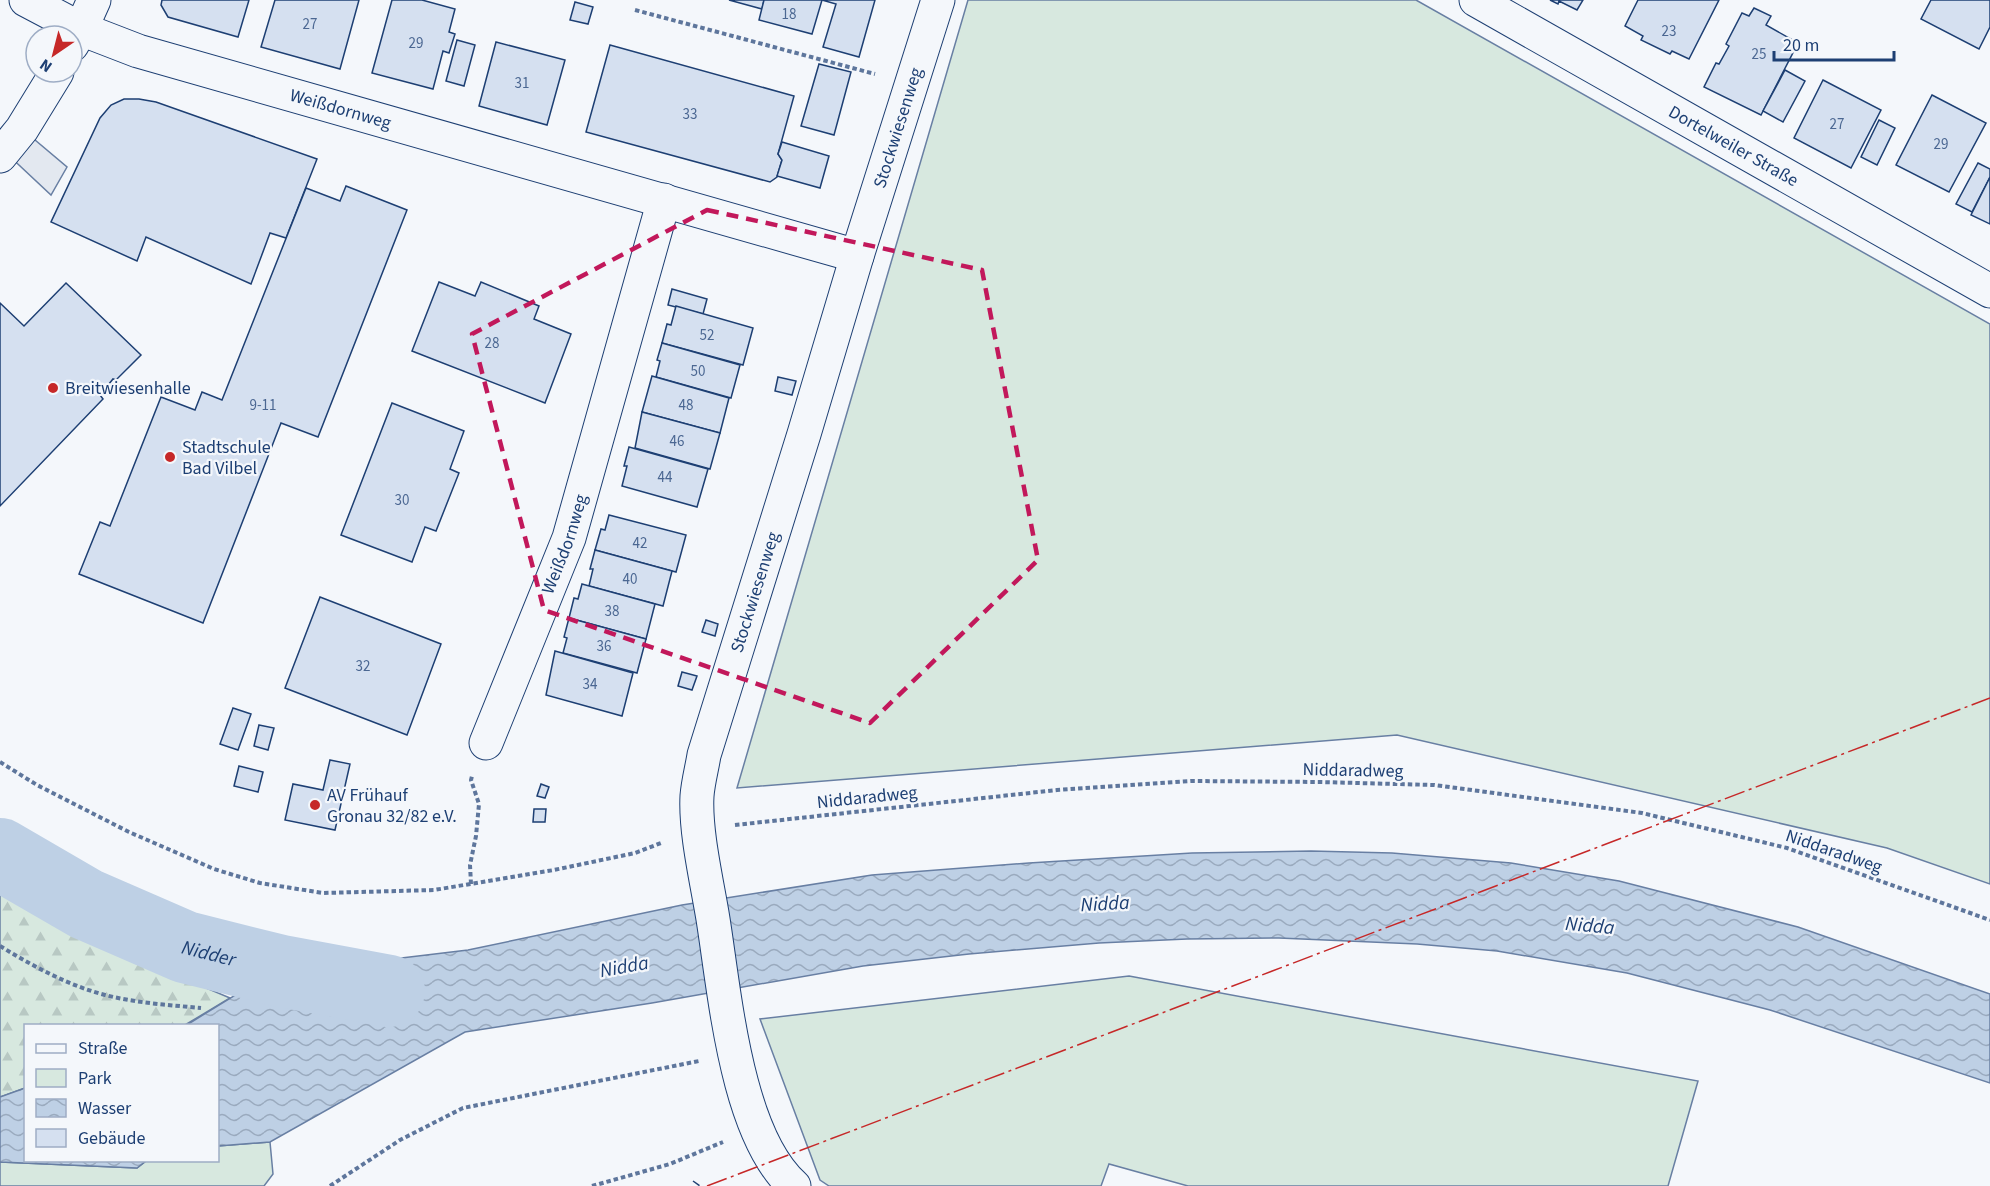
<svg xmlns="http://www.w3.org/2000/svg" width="1990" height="1186" viewBox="0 0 1990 1186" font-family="'Source Sans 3',sans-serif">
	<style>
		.green { fill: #d7e8df; stroke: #687fa3; stroke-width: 1.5 }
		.forest { fill: url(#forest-firs); stroke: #687fa3; stroke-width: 1.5 }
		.parking { fill: #e3e8f0; stroke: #687fa3; stroke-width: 1.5 }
		.water { fill: url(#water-waves); stroke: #687fa3; stroke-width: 1.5 }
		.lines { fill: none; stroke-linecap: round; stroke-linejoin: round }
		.river { stroke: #bed0e5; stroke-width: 72 }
		.building { fill: #d5e0f0; stroke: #1d3f73; stroke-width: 1.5 }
		.minor-casing { stroke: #1d3f73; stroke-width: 35 }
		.path { stroke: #5e769c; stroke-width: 4; stroke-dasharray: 4.5 3; stroke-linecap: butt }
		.minor { stroke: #f4f7fb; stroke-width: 33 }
		.fence { stroke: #1d3f73; stroke-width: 1.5; stroke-dasharray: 8 3; stroke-linecap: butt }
		.power { stroke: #c62828; stroke-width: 1.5; stroke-dasharray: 21 4.5 3 4.5; stroke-linecap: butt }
		.marked { fill: none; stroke: #c2185b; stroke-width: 4.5; stroke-dasharray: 12 8; stroke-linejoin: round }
		.poi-dot { fill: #c62828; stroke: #f4f7fb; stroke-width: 2 }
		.labels { text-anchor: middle; stroke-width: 4.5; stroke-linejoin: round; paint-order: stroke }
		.number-label { font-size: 15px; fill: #4b6792 }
		.street-label { font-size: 18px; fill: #1d3f73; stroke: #f4f7fb }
		.poi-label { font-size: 18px; fill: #1d3f73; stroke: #f4f7fb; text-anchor: start }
		.water-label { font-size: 20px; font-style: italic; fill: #1d3f73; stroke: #f4f7fb }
	</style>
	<defs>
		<pattern id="forest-firs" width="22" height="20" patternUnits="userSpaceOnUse" patternTransform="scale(1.5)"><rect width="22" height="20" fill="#d7e8df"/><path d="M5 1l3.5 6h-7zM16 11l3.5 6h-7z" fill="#b8c8c3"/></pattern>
		<pattern id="water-waves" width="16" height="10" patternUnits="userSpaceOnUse" patternTransform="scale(1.5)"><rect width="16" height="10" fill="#bed0e5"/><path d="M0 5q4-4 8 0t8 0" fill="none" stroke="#9aaabe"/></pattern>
	</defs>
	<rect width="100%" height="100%" fill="#f4f7fb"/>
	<g class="green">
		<polygon points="968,0 1416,0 1990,324 1990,884 1887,848 1397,735 737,788"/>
		<polygon points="1129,976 1698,1081 1668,1186 1188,1186 1109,1164 1101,1186 829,1186 820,1180 760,1019"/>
		<polygon points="270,1142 273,1174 264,1186 0,1186 0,1162 137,1168 146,1161 218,1160 218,1146"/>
	</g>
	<path class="forest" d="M0,885C74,928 151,966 230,998L185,1025L26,1026L25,1088L0,1097Z"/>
	<polygon class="parking" points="22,129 67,167 51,195 4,151"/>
	<g class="water">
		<polygon points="1311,851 1392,853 1511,863 1619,881 1798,927 1990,994 1990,1083 1770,1010 1627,973 1497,951 1417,944 1279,938 1187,939 1099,943 969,954 863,966 652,1003 465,1032 270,1142 218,1146 218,1026 185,1026 263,978 318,968 468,950 682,905 872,875 1029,863 1192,853"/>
		<polygon points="25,1088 26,1160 146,1161 137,1168 0,1162 0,1097"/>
	</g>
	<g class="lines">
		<path class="river" id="s1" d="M0,854L86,904L185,947L281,971L389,991"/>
	</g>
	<g class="building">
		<polygon points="162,0 249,0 238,37 168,17 161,5"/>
		<polygon points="275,0 359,0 340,69 261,47"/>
		<polygon points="392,0 422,0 455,9 449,32 455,34 449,53 443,51 433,89 372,73"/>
		<polygon points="729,0 764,0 762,9"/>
		<polygon points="764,0 822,0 812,34 759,20"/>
		<polygon points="875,0 859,57 823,47 836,4 822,0"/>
		<polygon points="1550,0 1583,0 1577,10 1559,1 1558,4"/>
		<polygon points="1638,0 1719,0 1689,59 1672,51 1670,54 1641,40 1643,36 1625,26"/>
		<polygon points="1931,0 1990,0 1990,27 1979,49 1921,19"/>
		<polygon points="575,2 593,7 588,24 570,20"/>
		<polygon points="1754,8 1771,16 1766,25 1798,43 1761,115 1704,87 1716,63 1719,64 1729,46 1726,44 1742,13 1749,16"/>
		<polygon points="457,40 475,45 464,86 446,81"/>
		<polygon points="496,42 565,60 547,125 479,106"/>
		<polygon points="610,45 794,96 778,154 782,160 777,177 770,182 586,132"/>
		<polygon points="819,64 851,72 834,135 801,126"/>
		<polygon points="1785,70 1805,81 1783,122 1763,111"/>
		<polygon points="1823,80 1881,110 1851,168 1794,138"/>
		<polygon points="1932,95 1986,123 1949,192 1896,165"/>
		<polygon points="124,99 139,99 156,102 317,159 286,238 270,233 251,284 146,237 137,261 51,222 100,118 111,105"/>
		<polygon points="1879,120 1895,128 1877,165 1861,157"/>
		<polygon points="782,142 829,156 820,188 777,176 782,160 778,154"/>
		<polygon points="1978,163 1990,169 1990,177 1972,212 1956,204"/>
		<polygon points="1990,177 1990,224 1971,215"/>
		<polygon points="346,186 407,210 318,437 281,423 203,623 79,574 100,522 110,526 161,397 195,410 202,392 222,400 306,188 340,201"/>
		<polygon points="439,282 475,296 481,282 539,306 534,319 571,334 545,403 412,351"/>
		<polygon points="66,283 141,355 116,380 113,379 100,395 103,399 0,506 0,303 24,326"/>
		<polygon points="672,289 707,299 703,314 668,305"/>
		<polygon points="676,306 753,328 743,365 662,343 667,324 671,325"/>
		<polygon points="662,343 740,365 731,398 656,377 660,361 657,360"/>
		<polygon points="652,376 729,398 720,433 642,412"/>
		<polygon points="778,377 796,381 792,395 775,391"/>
		<polygon points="392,403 464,431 450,469 459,473 436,531 425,527 412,562 341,535"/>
		<polygon points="642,412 720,433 710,469 635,448"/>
		<polygon points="629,447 708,469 697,507 622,486 627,466 624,466"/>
		<polygon points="609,515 686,535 676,572 595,550 601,529 605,530"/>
		<polygon points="595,550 672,571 663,606 589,586 593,569 590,569"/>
		<polygon points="582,584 655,604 646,639 569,618 574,598 578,599"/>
		<polygon points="320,597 441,644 407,735 285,688"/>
		<polygon points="569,618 646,639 637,673 563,653 567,638 564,637"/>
		<polygon points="706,620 718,624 715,636 702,632"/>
		<polygon points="555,651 633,673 622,716 546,695"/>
		<polygon points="682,672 697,676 692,690 678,686"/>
		<polygon points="233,708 251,714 238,750 220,744"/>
		<polygon points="259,725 274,728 268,750 254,746"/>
		<polygon points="330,760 350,764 335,830 285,820 293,784 323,790"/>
		<polygon points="239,766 263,772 258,792 234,786"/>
		<polygon points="541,784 549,787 545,798 537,796"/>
		<polygon points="534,809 546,809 545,822 533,822"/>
	</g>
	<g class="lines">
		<defs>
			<g id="minor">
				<path id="s2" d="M26,0L81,29L138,51L857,256"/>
				<path id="s3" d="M1476,0L1990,291"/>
				<polyline points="72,45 81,29 94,0"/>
				<polyline points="0,156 22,129 57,72"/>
				<path id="s4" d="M486,743L569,538L664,200"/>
				<path id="s5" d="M794,1186C736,1134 725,994 713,919C707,882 695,832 697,796C698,782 702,768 704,755L804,434L857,256L938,0"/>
			</g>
		</defs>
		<use href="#minor" class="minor-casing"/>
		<g class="path">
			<polyline points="635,10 875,74"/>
			<polyline points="0,762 37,785 129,832 214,869 260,883 323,893 434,890 554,870 635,853 661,843"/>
			<polyline points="735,825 1057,790 1192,781 1320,782 1434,785 1642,813 1787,848 1990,920"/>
			<polyline points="471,884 470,865 476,836 479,804 471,780 472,776"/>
			<path d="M0,946C33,966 67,985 105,995C136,1003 169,1005 201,1008"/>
			<polyline points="330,1186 400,1140 463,1108 699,1061"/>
			<polyline points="592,1186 670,1164 723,1142"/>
		</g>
		<use href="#minor" class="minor"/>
		<polyline class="fence" points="693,1181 700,1186"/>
		<polyline class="power" points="707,1186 1990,698"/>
	</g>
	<path class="marked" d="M707,210L982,270L1038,560L870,723L544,610L472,334Z"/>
	<g class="poi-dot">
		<circle cx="53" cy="388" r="6"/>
		<circle cx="170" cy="457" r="6"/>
		<circle cx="315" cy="805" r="6"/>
	</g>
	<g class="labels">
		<g class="number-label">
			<text x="789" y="19">18</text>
			<text x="310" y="29">27</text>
			<text x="1669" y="36">23</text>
			<text x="416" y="48">29</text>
			<text x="1759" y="59">25</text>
			<text x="522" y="88">31</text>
			<text x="690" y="119">33</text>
			<text x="1837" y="129">27</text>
			<text x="1941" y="149">29</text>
			<text x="707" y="340">52</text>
			<text x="492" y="348">28</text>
			<text x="698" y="376">50</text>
			<text x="263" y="410">9-11</text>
			<text x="686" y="410">48</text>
			<text x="677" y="446">46</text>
			<text x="665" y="482">44</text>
			<text x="402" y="505">30</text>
			<text x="640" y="548">42</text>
			<text x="630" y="584">40</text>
			<text x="612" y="616">38</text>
			<text x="604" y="651">36</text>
			<text x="363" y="671">32</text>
			<text x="590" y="689">34</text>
		</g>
		<g class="street-label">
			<text dy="6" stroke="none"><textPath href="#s2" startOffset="334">Weißdornweg</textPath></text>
			<text dy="6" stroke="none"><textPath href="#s5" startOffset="1106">Stockwiesenweg</textPath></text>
			<text dy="6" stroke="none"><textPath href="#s3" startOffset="296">Dortelweiler Straße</textPath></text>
			<text dy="6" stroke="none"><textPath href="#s4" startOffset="214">Weißdornweg</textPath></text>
			<text dy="6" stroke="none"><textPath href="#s5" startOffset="620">Stockwiesenweg</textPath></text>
			<text transform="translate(1353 770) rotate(1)" y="6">Niddaradweg</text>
			<text transform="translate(867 797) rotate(-6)" y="6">Niddaradweg</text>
			<text transform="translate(1834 851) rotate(19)" y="6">Niddaradweg</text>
		</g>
		<g class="poi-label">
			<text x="65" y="394">Breitwiesenhalle</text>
			<text x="182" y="453">Stadtschule<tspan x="182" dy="21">Bad Vilbel</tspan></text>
			<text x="327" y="801">AV Frühauf<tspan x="327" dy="21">Gronau 32/82 e.V.</tspan></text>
		</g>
		<g class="water-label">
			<text transform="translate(1105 903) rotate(-3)" y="7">Nidda</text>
			<text transform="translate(1590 925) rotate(5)" y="7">Nidda</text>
			<text dy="7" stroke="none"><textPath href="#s1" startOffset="232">Nidder</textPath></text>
			<text transform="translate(624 966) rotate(-10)" y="7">Nidda</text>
		</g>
	</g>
	<rect x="24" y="1024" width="195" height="138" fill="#f4f7fb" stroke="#9eadc5" stroke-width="1.5"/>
	<rect x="36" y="1044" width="30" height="9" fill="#f4f7fb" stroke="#9eadc5" stroke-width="1.5"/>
	<text x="78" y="1054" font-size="18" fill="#1d3f73">Straße</text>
	<rect x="36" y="1069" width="30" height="18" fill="#d7e8df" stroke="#9eadc5" stroke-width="1.5"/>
	<text x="78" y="1084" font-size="18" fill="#1d3f73">Park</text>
	<rect x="36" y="1099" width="30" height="18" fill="url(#water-waves)" stroke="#9eadc5" stroke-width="1.5"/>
	<text x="78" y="1114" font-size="18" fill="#1d3f73">Wasser</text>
	<rect x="36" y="1129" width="30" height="18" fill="#d5e0f0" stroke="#9eadc5" stroke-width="1.5"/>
	<text x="78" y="1144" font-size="18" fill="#1d3f73">Gebäude</text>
	<g transform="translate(54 54) rotate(215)"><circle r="28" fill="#f4f7fb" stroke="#9eadc5" stroke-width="1.5"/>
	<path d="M0-4.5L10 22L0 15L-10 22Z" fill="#c62828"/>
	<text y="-9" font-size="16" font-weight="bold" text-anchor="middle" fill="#1d3f73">N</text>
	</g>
	<path d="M1774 51v9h120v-9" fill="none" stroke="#1d3f73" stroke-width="3"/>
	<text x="1783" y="51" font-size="18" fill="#1d3f73" stroke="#f4f7fb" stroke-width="4.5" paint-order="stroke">20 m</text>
</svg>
